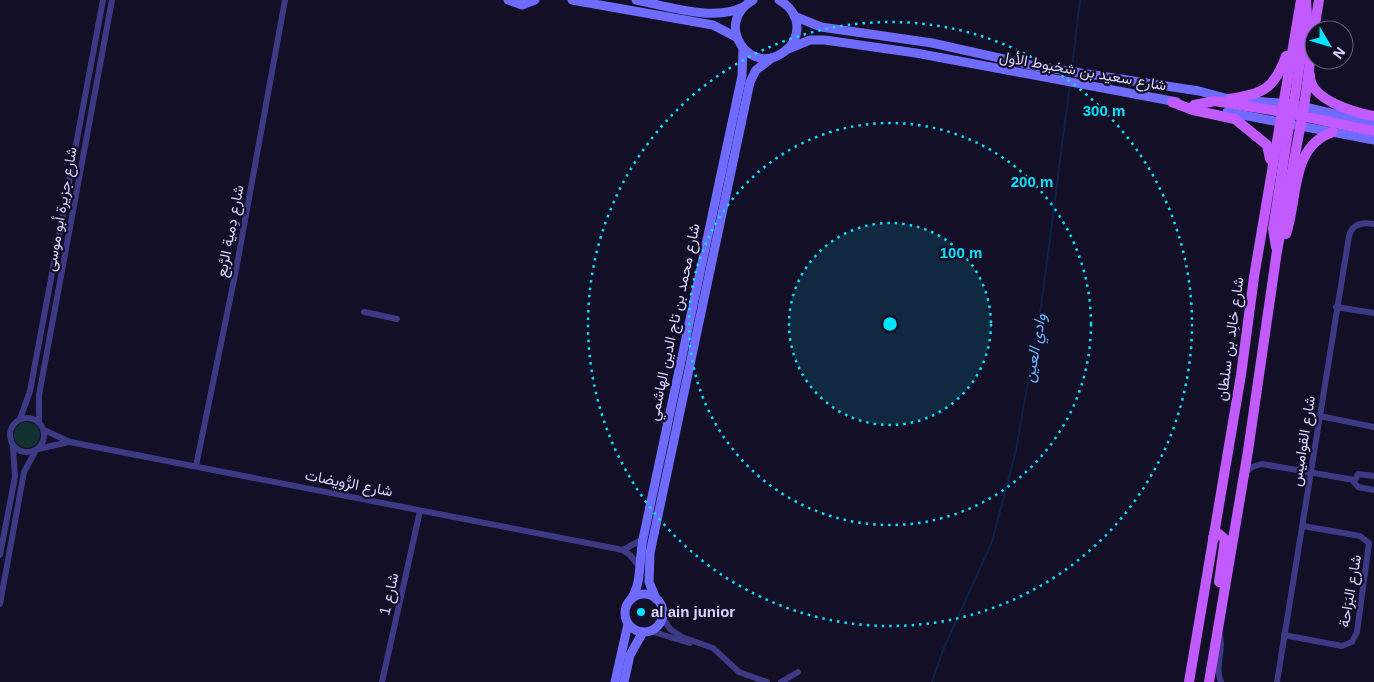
<svg xmlns="http://www.w3.org/2000/svg" width="1374" height="682" viewBox="0 0 1374 682" font-family="Arial,Vazirmatn,sans-serif">
	<style>
		.green { fill: #12302f }
		.lines { fill: none; stroke-linecap: round; stroke-linejoin: round }
		.stream { stroke: #0c2248; stroke-width: 2 }
		.street { stroke: #3d3a85; stroke-width: 6 }
		.secondary { stroke: #6f6bff; stroke-width: 9 }
		.primary { stroke: #c25bff; stroke-width: 10 }
		.ring { fill: none; stroke: #00e5ff; stroke-width: 2.5; stroke-dasharray: 2.5 5 }
		.poi-dot { fill: #00e5ff; stroke: #130f26; stroke-width: 2 }
		.labels { text-anchor: middle; stroke-width: 4.5; stroke-linejoin: round; paint-order: stroke }
		.street-label { font-size: 15px; fill: #d9d4ff; stroke: #130f26 }
		.poi-label { font-size: 15px; font-weight: bold; fill: #d9d4ff; stroke: #130f26; text-anchor: start }
		.water-label { font-size: 16px; font-style: italic; fill: #62b6ff; stroke: #130f26 }
		.centre { fill: #00e5ff; stroke: #130f26; stroke-width: 2.5 }
		.ring-label { font-size: 15px; text-anchor: middle; font-weight: bold; fill: #00e5ff; stroke: #130f26; stroke-width: 4.5; stroke-linejoin: round; paint-order: stroke }
	</style>
	<rect width="100%" height="100%" fill="#130f26"/>
	<circle class="green" cx="27" cy="435" r="13"/>
	<g class="lines">
		<g class="stream">
			<polyline points="1072,69 1080,0"/>
			<polyline points="932,682 943,650 992,542 1016,450 1041,307 1070,84"/>
		</g>
		<g class="street">
			<polyline points="1336,307 1374,313"/>
			<polyline points="364,312 397,319"/>
			<polyline points="1320,416 1374,427"/>
			<circle cx="27" cy="435" r="17"/>
			<polyline points="20,419 30,391 103,0"/>
			<polyline points="39,423 39,395 112,0"/>
			<polyline points="44,430 70,442 623,550 630,555 639,566"/>
			<polyline points="38,449 69,442"/>
			<polyline points="196,466 236,270 285,0"/>
			<polyline points="1245,473 1252,467 1262,464 1354,480"/>
			<polyline points="1374,476 1358,474 1354,482 1358,487 1374,490"/>
			<polyline points="623,550 643,539"/>
			<polyline points="0,555 15,477 13,447"/>
			<polyline points="0,604 24,472 36,450"/>
			<polyline points="662,617 670,629 682,637 713,648 739,672 767,682"/>
			<polyline points="650,631 690,643"/>
			<path d="M1219,632C1225,649 1214,666 1221,682"/>
			<polyline points="1284,635 1342,646 1352,642 1357,632 1369,543 1360,536 1303,526"/>
			<polyline points="382,682 420,511"/>
			<polyline points="781,682 798,672"/>
			<path d="M1277,682L1349,236C1352,224 1362,222 1374,224"/>
		</g>
		<g class="secondary">
			<polyline points="508,0 522,5 535,0"/>
			<polyline points="572,0 713,25 736,37"/>
			<path d="M636,0C667,6 714,22 743,7"/>
			<path d="M753,0C712,23 751,79 785,51C792,46 797,37 797,28C797,16 790,6 779,0"/>
			<polyline points="794,16 821,27 932,43 1035,66 1199,91 1229,99 1292,104 1374,123"/>
			<polyline points="788,49 810,40 825,40 916,53 1177,102"/>
			<polyline points="1227,112 1374,140"/>
			<circle cx="644" cy="613" r="19"/>
			<path d="M631,599C642,585 639,557 643,539L742,76L743,48"/>
			<polyline points="656,599 649,582 650,553 750,82 756,70 772,58"/>
			<polyline points="615,682 628,624"/>
			<polyline points="624,682 630,655 643,632"/>
		</g>
		<g class="primary">
			<polyline points="1314,30 1319,0"/>
			<path d="M1310,75C1309,100 1356,113 1374,116"/>
			<path d="M1229,99C1262,94 1274,90 1286,56"/>
			<polyline points="1172,102 1193,110 1235,119 1267,145 1270,159"/>
			<polyline points="1194,105 1215,101 1289,113"/>
			<polyline points="1292,115 1307,16 1306,0"/>
			<polyline points="1297,115 1374,131"/>
			<path d="M1286,234C1298,200 1290,146 1333,132"/>
			<polyline points="1276,247 1273,229 1291,113 1283,103"/>
			<polyline points="1213,538 1219,534 1225,539 1219,582"/>
			<polyline points="1189,682 1241,375 1254,277 1301,0"/>
			<polyline points="1209,682 1248,451 1277,251 1304,107 1314,31"/>
		</g>
	</g>
	<circle cx="890" cy="324" r="101" fill="#00e5ff" fill-opacity=".12"/>
	<g class="ring">
		<circle cx="890" cy="324" r="101"/>
		<circle cx="890" cy="324" r="201"/>
		<circle cx="890" cy="324" r="302"/>
	</g>
	<circle class="poi-dot" cx="641" cy="612" r="5"/>
	<g class="labels">
		<g class="street-label">
			<text transform="translate(1083 71) rotate(10)" y="5">شارع سعيد بن شخبوط الأول</text>
			<text transform="translate(61 209) rotate(-80)" y="5">شارع جزيرة أبو موسى</text>
			<text transform="translate(230 231) rotate(-79)" y="5">شارع دِمية الرَّبع</text>
			<text transform="translate(674 322) rotate(-78)" y="5">شارع محمد بن تاج الدين الهاشمي</text>
			<text transform="translate(1230 339) rotate(-82)" y="5">شارع خالِد بن سلطان</text>
			<text transform="translate(1303 441) rotate(-81)" y="5">شارع القواميس</text>
			<text transform="translate(349 483) rotate(11)" y="5">شارع الرُّويضات</text>
			<text transform="translate(1350 591) rotate(-80)" y="5">شارع البَرَاحة</text>
			<text transform="translate(389 594) rotate(-77)" y="5">شارع 1</text>
		</g>
		<g class="poi-label">
			<text x="651" y="617">al ain junior</text>
		</g>
		<g class="water-label">
			<text transform="translate(1034 348) rotate(-80)" y="6">وادي العين</text>
		</g>
	</g>
	<circle cx="890" cy="324" r="8" class="centre"/>
	<g class="ring-label">
		<text x="1104" y="116">300 m</text>
		<text x="1032" y="187">200 m</text>
		<text x="961" y="258">100 m</text>
	</g>
	<g transform="translate(1329 45) rotate(128)"><circle r="24" fill="#130f26" stroke="#625e7d"/>
	<path d="M0-4L9 19L0 12L-9 19Z" fill="#00e5ff"/>
	<text y="-8" font-size="14" font-weight="bold" text-anchor="middle" fill="#d9d4ff">N</text>
	</g>
</svg>
